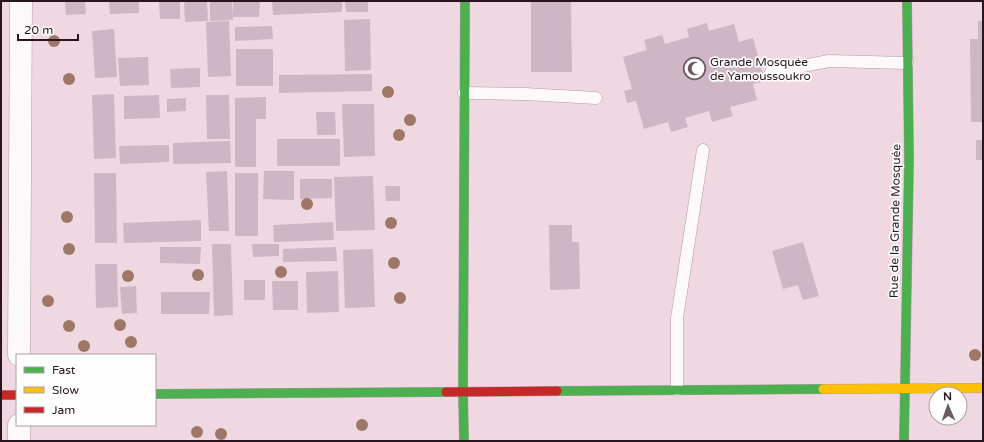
<svg xmlns="http://www.w3.org/2000/svg" width="984" height="442" viewBox="0 0 984 442" font-family="'Varela Round',sans-serif">
	<style>
		.building { fill: #ceb6c5 }
		.lines { fill: none; stroke-linecap: round; stroke-linejoin: round }
		.lane-casing { stroke: #af9ba3; stroke-width: 13 }
		.street-casing { stroke: #af9ba3; stroke-width: 23 }
		.fast-casing { stroke: #af9ba3; stroke-width: 10 }
		.slow-casing { stroke: #af9ba3; stroke-width: 10 }
		.jam-casing { stroke: #af9ba3; stroke-width: 10 }
		.lane { stroke: #fdf9fb; stroke-width: 12 }
		.street { stroke: #fdf9fb; stroke-width: 22 }
		.fast { stroke: #4caf50; stroke-width: 9 }
		.slow { stroke: #ffc107; stroke-width: 9 }
		.jam { stroke: #c62828; stroke-width: 9 }
		.tree { fill: #9e7866 }
		.labels { text-anchor: middle; stroke-width: 3.5; stroke-linejoin: round; paint-order: stroke }
		.poi-label { font-size: 12px; fill: #28151d; stroke: #fdfdfd; text-anchor: start }
		.street-label { font-size: 12px; fill: #28151d; stroke: #fdfdfd }
	</style>
	<rect width="100%" height="100%" fill="#f0d8e2"/>
	<g class="building">
		<polygon points="65,1 85,1 86,14 66,15"/>
		<polygon points="109,1 139,1 139,13 110,14"/>
		<polygon points="159,1 180,1 180,19 160,19"/>
		<polygon points="184,1 207,1 208,21 185,22"/>
		<polygon points="210,1 232,1 233,20 210,21"/>
		<polygon points="233,1 260,1 259,17 233,17"/>
		<polygon points="272,1 342,1 342,12 273,15"/>
		<polygon points="345,1 368,1 368,12 346,12"/>
		<polygon points="531,1 571,1 572,72 531,72"/>
		<polygon points="370,19 371,70 345,71 344,20"/>
		<polygon points="229,21 231,76 208,77 206,22"/>
		<polygon points="978,21 983,21 983,122 971,122 970,39 978,39"/>
		<polygon points="707,23 709,31 734,24 739,42 753,38 765,81 753,84 757,100 730,107 733,116 712,122 709,111 685,118 688,127 671,132 668,122 644,129 636,101 627,103 624,91 632,89 623,57 647,50 644,40 662,35 665,44 689,37 687,29"/>
		<polygon points="272,26 273,39 235,41 235,27"/>
		<polygon points="114,29 117,77 95,78 92,31"/>
		<rect x="236" y="49" width="37" height="37"/>
		<polygon points="148,57 149,85 120,86 118,58"/>
		<polygon points="200,68 200,87 171,88 170,69"/>
		<polygon points="372,74 372,91 279,93 279,75"/>
		<polygon points="114,94 116,158 94,159 92,95"/>
		<polygon points="159,95 160,118 124,119 124,96"/>
		<polygon points="206,95 229,95 230,139 207,139"/>
		<polygon points="266,97 266,119 256,119 256,167 235,167 235,98"/>
		<polygon points="186,98 186,111 167,112 167,99"/>
		<polygon points="342,104 374,104 375,156 344,157"/>
		<polygon points="316,112 335,112 336,135 317,135"/>
		<rect x="277" y="139" width="63" height="27"/>
		<rect x="976" y="140" width="7" height="20"/>
		<polygon points="230,141 231,163 173,164 173,143"/>
		<polygon points="169,145 169,162 120,164 119,146"/>
		<polygon points="227,171 229,231 209,231 206,172"/>
		<polygon points="264,171 294,171 294,200 263,199"/>
		<polygon points="94,173 116,173 117,243 95,243"/>
		<rect x="235" y="173" width="23" height="63"/>
		<polygon points="373,176 375,230 336,231 334,177"/>
		<polygon points="300,179 332,179 332,198 300,199"/>
		<polygon points="385,186 400,186 400,201 386,201"/>
		<polygon points="201,220 201,241 124,243 123,223"/>
		<polygon points="333,222 334,240 274,242 273,225"/>
		<polygon points="549,225 572,225 572,242 579,242 580,289 550,290"/>
		<polygon points="803,242 819,296 803,300 798,285 783,289 772,251"/>
		<polygon points="212,244 231,244 233,315 214,316"/>
		<polygon points="252,244 279,244 279,256 253,257"/>
		<polygon points="160,247 201,247 200,264 160,263"/>
		<polygon points="336,247 337,261 283,262 283,249"/>
		<polygon points="373,249 375,307 345,308 343,250"/>
		<polygon points="95,264 117,264 118,307 96,308"/>
		<polygon points="338,271 339,312 307,313 306,272"/>
		<rect x="244" y="280" width="21" height="20"/>
		<polygon points="272,281 298,281 298,310 273,310"/>
		<polygon points="136,286 137,313 122,314 120,287"/>
		<polygon points="161,292 210,292 209,314 161,314"/>
	</g>
	<g class="lines">
		<defs>
			<g id="lane">
				<polyline points="771,72 829,61 907,63"/>
				<polyline points="464,93 525,94 596,98"/>
				<polyline points="677,390 677,318 703,150"/>
			</g>
			<g id="street">
				<polyline points="19,355 21,1"/>
				<polyline points="19,441 19,425"/>
			</g>
			<g id="fast">
				<polyline points="557,391 823,389"/>
				<polyline points="155,394 446,392"/>
				<polyline points="464,441 463,392 465,1"/>
				<polyline points="904,441 909,159 907,1"/>
			</g>
			<polyline id="slow" points="823,389 983,388"/>
			<g id="jam">
				<polyline points="446,392 557,391"/>
				<polyline points="1,395 17,395"/>
			</g>
		</defs>
		<use href="#lane" class="lane-casing"/>
		<use href="#street" class="street-casing"/>
		<use href="#fast" class="fast-casing"/>
		<use href="#slow" class="slow-casing"/>
		<use href="#jam" class="jam-casing"/>
		<use href="#lane" class="lane"/>
		<use href="#street" class="street"/>
		<use href="#fast" class="fast"/>
		<use href="#slow" class="slow"/>
		<use href="#jam" class="jam"/>
	</g>
	<g class="tree">
		<circle cx="54" cy="41" r="6"/>
		<circle cx="69" cy="79" r="6"/>
		<circle cx="388" cy="92" r="6"/>
		<circle cx="410" cy="120" r="6"/>
		<circle cx="399" cy="135" r="6"/>
		<circle cx="307" cy="204" r="6"/>
		<circle cx="67" cy="217" r="6"/>
		<circle cx="391" cy="223" r="6"/>
		<circle cx="69" cy="249" r="6"/>
		<circle cx="394" cy="263" r="6"/>
		<circle cx="281" cy="272" r="6"/>
		<circle cx="198" cy="275" r="6"/>
		<circle cx="128" cy="276" r="6"/>
		<circle cx="400" cy="298" r="6"/>
		<circle cx="48" cy="301" r="6"/>
		<circle cx="120" cy="325" r="6"/>
		<circle cx="69" cy="326" r="6"/>
		<circle cx="131" cy="342" r="6"/>
		<circle cx="84" cy="346" r="6"/>
		<circle cx="975" cy="355" r="6"/>
		<circle cx="362" cy="425" r="6"/>
		<circle cx="197" cy="432" r="6"/>
		<circle cx="221" cy="434" r="6"/>
	</g>
	<defs>
		<symbol id="mosque-ring" viewBox="-11 -11 22 22"><circle r="9.5" fill="#fdfdfd" stroke="#6e5962" stroke-width="1.5"/><path d="M3.5-4.9A6 6 0 1 0 3.5 4.9A5 5 0 1 1 3.5-4.9Z" fill="#6e5962"/></symbol>
	</defs>
	<g fill-rule="evenodd">
		<use href="#mosque-ring" x="682" y="56" width="25" height="25"/>
	</g>
	<g class="labels">
		<g class="poi-label">
			<text x="710" y="66">Grande Mosquée<tspan x="710" dy="14">de Yamoussoukro</tspan></text>
		</g>
		<g class="street-label">
			<text transform="translate(895 221) rotate(-89)" y="4">Rue de la Grande Mosquée</text>
		</g>
	</g>
	<rect width="984" height="442" fill="none" stroke="#28151d" stroke-width="4"/>
	<rect x="16" y="354" width="140" height="72" fill="#fdfdfd" stroke="#a8a0a3"/>
	<rect x="24" y="367" width="20" height="6" fill="#4caf50" stroke="#a8a0a3"/>
	<text x="52" y="374" font-size="12" fill="#28151d">Fast</text>
	<rect x="24" y="387" width="20" height="6" fill="#ffc107" stroke="#a8a0a3"/>
	<text x="52" y="394" font-size="12" fill="#28151d">Slow</text>
	<rect x="24" y="407" width="20" height="6" fill="#c62828" stroke="#a8a0a3"/>
	<text x="52" y="414" font-size="12" fill="#28151d">Jam</text>
	<g transform="translate(948 406) rotate(358)"><circle r="19" fill="#fdfdfd" stroke="#a8a0a3"/>
	<path d="M0-3L7 15L0 10L-7 15Z" fill="#6e5962"/>
	<text y="-6" font-size="11" font-weight="bold" text-anchor="middle" fill="#28151d">N</text>
	</g>
	<path d="M18 34v6h60v-6" fill="none" stroke="#28151d" stroke-width="2"/>
	<text x="24" y="34" font-size="12" fill="#28151d" stroke="#fdfdfd" stroke-width="3" paint-order="stroke">20 m</text>
</svg>
